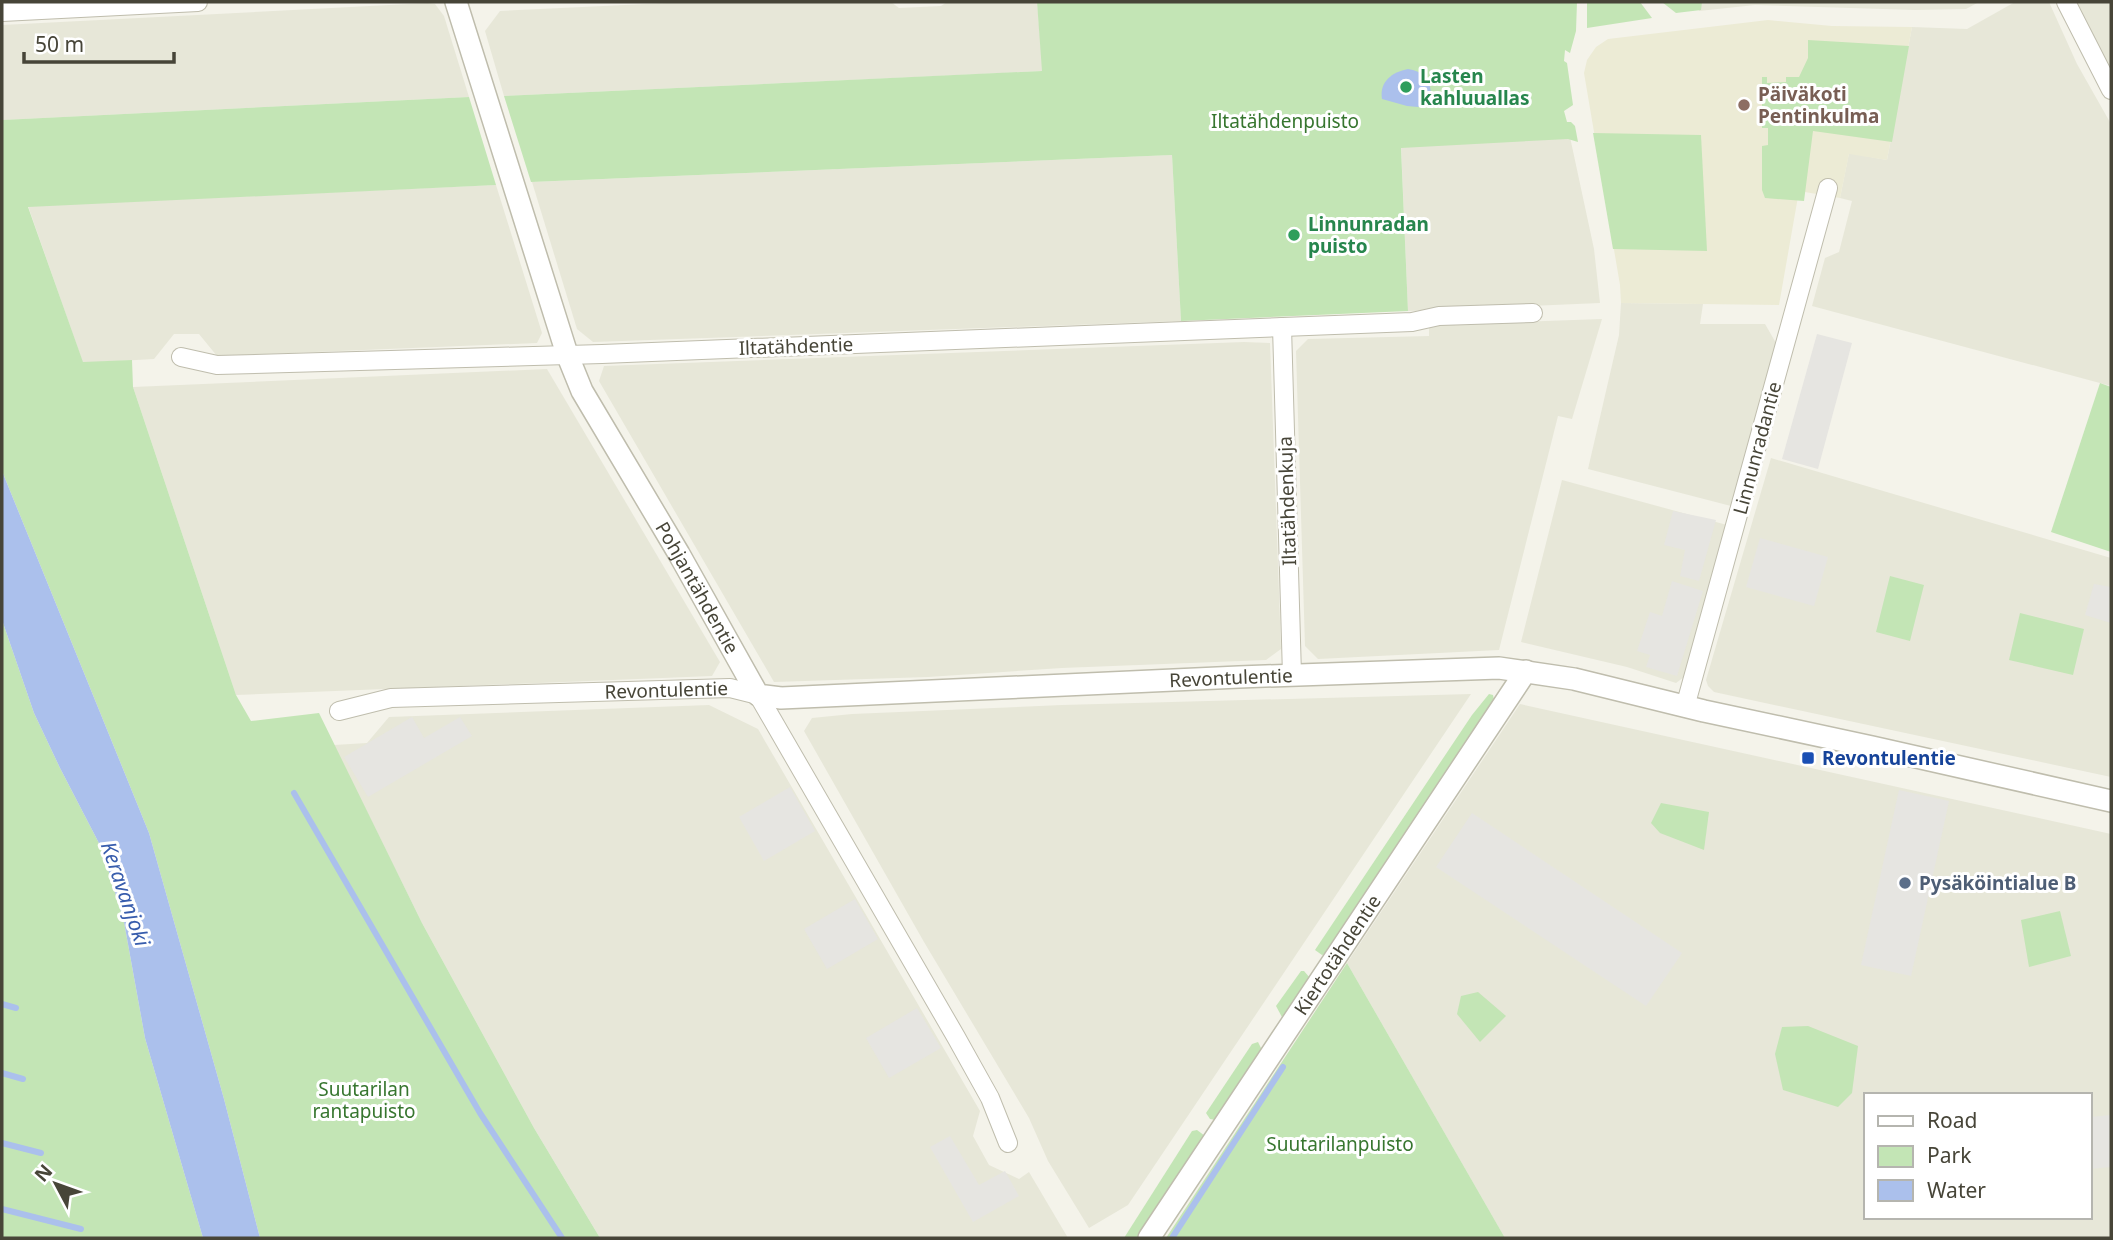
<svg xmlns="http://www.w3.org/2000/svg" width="2113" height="1240" viewBox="0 0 2113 1240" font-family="'Noto Sans',sans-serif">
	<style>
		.residential { fill: #e7e7d8; fill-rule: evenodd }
		.education { fill: #ecebd5 }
		.green { fill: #c3e5b5 }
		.parking { fill: #e6e5e1 }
		.water { fill: #abc0ec }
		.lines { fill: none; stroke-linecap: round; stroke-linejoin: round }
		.stream { stroke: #abc0ec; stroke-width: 6 }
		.minor-casing { stroke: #bfbdad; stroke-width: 20 }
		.tertiary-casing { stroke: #bfbdad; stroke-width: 24 }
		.minor { stroke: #fff; stroke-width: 18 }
		.tertiary { stroke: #fff; stroke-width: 21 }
		.leisure-dot { fill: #2e9e5b; stroke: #fff; stroke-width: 2.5 }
		.education-dot { fill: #8d6e63; stroke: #fff; stroke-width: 2.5 }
		.transit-dot { fill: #1a4fb4; stroke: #fff; stroke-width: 2.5 }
		.service-dot { fill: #5c6f8a; stroke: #fff; stroke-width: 2.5 }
		.labels { text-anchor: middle; stroke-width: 6; stroke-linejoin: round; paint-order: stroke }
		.leisure-label { font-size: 19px; font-weight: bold; fill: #27864d; stroke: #fff; text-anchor: start }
		.education-label { font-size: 19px; font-weight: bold; fill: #785e54; stroke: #fff; text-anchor: start }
		.park-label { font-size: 19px; fill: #37762f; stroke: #fff }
		.street-label { font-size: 19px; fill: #474538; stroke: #fff }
		.transit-label { font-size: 19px; font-weight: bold; fill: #164399; stroke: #fff; text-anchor: start }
		.service-label { font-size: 19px; font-weight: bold; fill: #4e5e75; stroke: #fff; text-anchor: start }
		.water-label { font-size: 21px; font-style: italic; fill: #385dad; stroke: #fff }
	</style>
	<rect width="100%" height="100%" fill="#f4f3ea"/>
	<g class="residential">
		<polygon points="688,2 891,2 899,8 941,6 947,2 1037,2 1043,71 504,96 485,31 500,11"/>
		<polygon points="1698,2 1979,2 1966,9 1915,10 1755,5 1699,11"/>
		<polygon points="2015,2 2049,2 2077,64 2111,124 2111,386 1812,306 1825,258 1839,252 1852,201 1840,198 1849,153 1887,160 1912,27 1967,29"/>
		<polygon points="2077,2 2111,2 2111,72 2098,49"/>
		<polygon points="428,3 435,4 444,16 469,97 2,120 2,25"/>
		<polygon points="1570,137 1594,249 1600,303 1408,311 1401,145"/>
		<polygon points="1172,155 1181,321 593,342 577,329 532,182"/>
		<polygon points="496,185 542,333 537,343 217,356 199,334 174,334 154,359 83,363 28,206"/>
		<polygon points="1621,303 1703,304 1700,324 1765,324 1776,343 1731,506 1588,469 1619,335"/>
		<polygon points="1602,319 1572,419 1558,416 1499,650 1318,659 1305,646 1296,351 1308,339 1429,336 1429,325"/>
		<polygon points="1244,342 1270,343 1281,649 1266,660 1062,668 928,677 774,682 599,381 604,366"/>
		<polygon points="547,369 720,662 712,676 236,695 133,387"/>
		<polygon points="1771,458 2111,558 2111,777 1714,692 1708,686 1706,680"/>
		<polygon points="1562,480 1727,525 1684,677 1676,683 1627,667 1521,642"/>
		<polygon points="1471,694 1128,1205 1089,1228 1048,1161 1029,1118 924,942 804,731 812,718 852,714 1062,705"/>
		<path d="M1520,704L2111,834V1238H1505L1347,963ZM1866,1095H2090V1217H1866Z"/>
		<polygon points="709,705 758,729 980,1111 973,1136 989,1165 1019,1179 1029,1172 1068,1238 600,1238 534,1128 422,923 334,745 367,743 389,717"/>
	</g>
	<polygon class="education" points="1768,20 1832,26 1912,27 1887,160 1849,154 1840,198 1799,191 1779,305 1621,303 1620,285 1584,73 1587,60 1596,47 1608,39"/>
	<g class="green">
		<polygon points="1037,2 1577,2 1576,31 1570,53 1565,50 1564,61 1567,63 1573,105 1564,111 1567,122 1571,122 1575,126 1578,142 1568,139 1401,148 1408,311 1181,321 1172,155 531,182 504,96 1042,71"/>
		<polygon points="1587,2 1640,2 1652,18 1587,28"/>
		<polygon points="1662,2 1702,2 1701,10 1676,13"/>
		<polygon points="1808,40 1909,46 1892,142 1813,131 1804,201 1765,198 1762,190 1762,146 1768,145 1768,128 1762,128 1762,77 1767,77 1767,83 1786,82 1786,77 1799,77 1808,58"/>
		<polygon points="469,97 496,185 28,207 83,362 132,360 133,387 236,695 251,721 319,713 422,923 534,1128 600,1238 260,1238 224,1099 149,833 2,471 2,120"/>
		<polygon points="1593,133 1701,135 1707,251 1613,249"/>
		<polygon points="2100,383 2111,387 2111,552 2051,532"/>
		<polygon points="1890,576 1924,585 1910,641 1876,632"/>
		<polygon points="2020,613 2084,629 2073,675 2009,660"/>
		<polygon points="2,620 34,713 60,768 102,849 124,922 145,1038 203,1238 2,1238"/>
		<polygon points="1489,694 1493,695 1494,700 1325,954 1322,955 1315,950 1472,715"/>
		<polygon points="1661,803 1709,812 1704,850 1660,833 1651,823"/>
		<polygon points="2060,911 2071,956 2029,967 2021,920"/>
		<polygon points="1347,963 1505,1238 1166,1238"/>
		<polygon points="1301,971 1304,971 1310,978 1283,1019 1276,1006"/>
		<polygon points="1478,992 1506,1016 1480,1042 1457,1014 1461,996"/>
		<polygon points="1808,1026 1858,1046 1852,1093 1838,1107 1783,1090 1775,1054 1782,1027"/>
		<polygon points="1258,1042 1262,1050 1216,1120 1210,1119 1206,1113 1252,1044"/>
		<polygon points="1197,1130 1205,1136 1139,1238 1124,1238 1192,1131"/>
	</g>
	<g class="parking">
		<polygon points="1817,334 1852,343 1818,469 1782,459"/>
		<polygon points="1673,511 1716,520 1699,581 1680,576 1685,550 1664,545"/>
		<polygon points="1760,538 1828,557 1814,606 1746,587"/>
		<polygon points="1672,581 1703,591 1677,676 1646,667 1650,655 1637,651 1650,612 1662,616"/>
		<polygon points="2094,584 2111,587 2111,623 2085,615"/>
		<polygon points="412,717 424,738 460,717 472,736 368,797 344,757"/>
		<polygon points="790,787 815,831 764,861 739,817"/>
		<polygon points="1899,790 1949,801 1911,976 1861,965"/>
		<polygon points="1472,813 1682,953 1646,1006 1436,867"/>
		<polygon points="855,899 878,939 827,969 804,929"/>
		<polygon points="917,1008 941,1048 889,1078 866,1038"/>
		<polygon points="2111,1115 2111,1167 2090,1169 2090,1117"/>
		<polygon points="950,1136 979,1185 1005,1171 1019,1196 973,1222 930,1147"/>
	</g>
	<g class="water">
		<path d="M1408,69C1422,71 1429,78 1431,92L1426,104L1418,107L1407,106L1382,99C1379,82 1392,72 1408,69Z"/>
		<polygon points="2,471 149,833 224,1099 260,1238 203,1238 145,1038 124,922 102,849 60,768 34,713 2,620"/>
	</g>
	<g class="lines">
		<g class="stream">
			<polyline points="294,793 480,1113 562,1238"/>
			<polyline points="2,1004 16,1008"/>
			<polyline points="2,1073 23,1079"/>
			<polyline points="2,1143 41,1153"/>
			<polyline points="2,1209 81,1229"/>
			<polyline points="1172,1238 1283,1067"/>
		</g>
		<defs>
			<g id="minor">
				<polyline points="2066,2 2111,90"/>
				<polyline points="2,12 198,2"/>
				<polyline points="1282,327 1292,675"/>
				<polyline points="181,357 217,365 602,354 1412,322 1439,316 1533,313"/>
				<polyline points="1685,707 1828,188"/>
				<path id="s1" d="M339,711L391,698L730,688L758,695L956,1037L990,1098L1008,1143"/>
			</g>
			<g id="tertiary">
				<path id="s2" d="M456,2L567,354L582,391L679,554L758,695L781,698L1239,677L1499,668L1574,679L1704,711L1872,747L2111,801"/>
				<path id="s3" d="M1149,1238L1526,671"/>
			</g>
		</defs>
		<use href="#minor" class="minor-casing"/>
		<use href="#tertiary" class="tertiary-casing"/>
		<use href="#minor" class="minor"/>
		<use href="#tertiary" class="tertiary"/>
	</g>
	<g class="leisure-dot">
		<circle cx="1406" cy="87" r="7"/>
		<circle cx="1294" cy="235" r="7"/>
	</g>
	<circle class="education-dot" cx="1744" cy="105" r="7"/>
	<rect class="transit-dot" x="1801" y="751" width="14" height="14" rx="3.5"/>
	<circle class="service-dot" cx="1905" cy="883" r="7"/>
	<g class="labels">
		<g class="leisure-label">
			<text x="1420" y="83">Lasten<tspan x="1420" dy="22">kahluuallas</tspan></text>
			<text x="1308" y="231">Linnunradan<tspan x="1308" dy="22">puisto</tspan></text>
		</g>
		<g class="education-label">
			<text x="1758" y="101">Päiväkoti<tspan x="1758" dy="22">Pentinkulma</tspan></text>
		</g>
		<g class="park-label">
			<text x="1285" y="128">Iltatähdenpuisto</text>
			<text x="364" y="1096">Suutarilan<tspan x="364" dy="22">rantapuisto</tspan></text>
			<text x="1340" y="1151">Suutarilanpuisto</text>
		</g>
		<g class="street-label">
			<text transform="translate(796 346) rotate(-2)" y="7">Iltatähdentie</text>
			<text transform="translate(1757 448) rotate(-75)" y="7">Linnunradantie</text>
			<text transform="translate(1287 501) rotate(-92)" y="7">Iltatähdenkuja</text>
			<text dy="7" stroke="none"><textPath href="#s2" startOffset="637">Pohjantähdentie</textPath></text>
			<text dy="7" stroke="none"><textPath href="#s2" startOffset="1234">Revontulentie</textPath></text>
			<text dy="7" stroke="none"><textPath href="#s1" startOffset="329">Revontulentie</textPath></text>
			<text dy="7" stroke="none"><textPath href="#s3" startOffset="340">Kiertotähdentie</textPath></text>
		</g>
		<g class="transit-label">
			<text x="1822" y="765">Revontulentie</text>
		</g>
		<g class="service-label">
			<text x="1919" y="890">Pysäköintialue B</text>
		</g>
		<g class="water-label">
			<text transform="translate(125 894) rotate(71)" y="7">Keravanjoki</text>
		</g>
	</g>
	<rect width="2113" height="1240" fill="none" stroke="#474538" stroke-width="7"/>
	<rect x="1864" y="1093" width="228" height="126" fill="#ffffff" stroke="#b5b5af" stroke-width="2"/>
	<rect x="1878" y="1116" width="35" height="10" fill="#ffffff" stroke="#b5b5af" stroke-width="2"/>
	<text x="1927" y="1128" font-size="21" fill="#474538">Road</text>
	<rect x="1878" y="1146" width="35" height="21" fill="#c3e5b5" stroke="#b5b5af" stroke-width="2"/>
	<text x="1927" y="1163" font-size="21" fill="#474538">Park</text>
	<rect x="1878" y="1180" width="35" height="21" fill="#abc0ec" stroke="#b5b5af" stroke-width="2"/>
	<text x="1927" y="1198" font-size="21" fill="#474538">Water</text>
	<g transform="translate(56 1184) rotate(311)" stroke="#ffffff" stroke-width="5" paint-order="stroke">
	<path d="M0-5L12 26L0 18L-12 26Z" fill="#474538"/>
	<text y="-10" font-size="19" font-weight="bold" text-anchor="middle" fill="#474538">N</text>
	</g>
	<path d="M24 52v10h150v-10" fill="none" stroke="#474538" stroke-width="3.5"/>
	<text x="35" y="52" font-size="21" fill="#474538" stroke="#ffffff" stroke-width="5" paint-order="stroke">50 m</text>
</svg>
